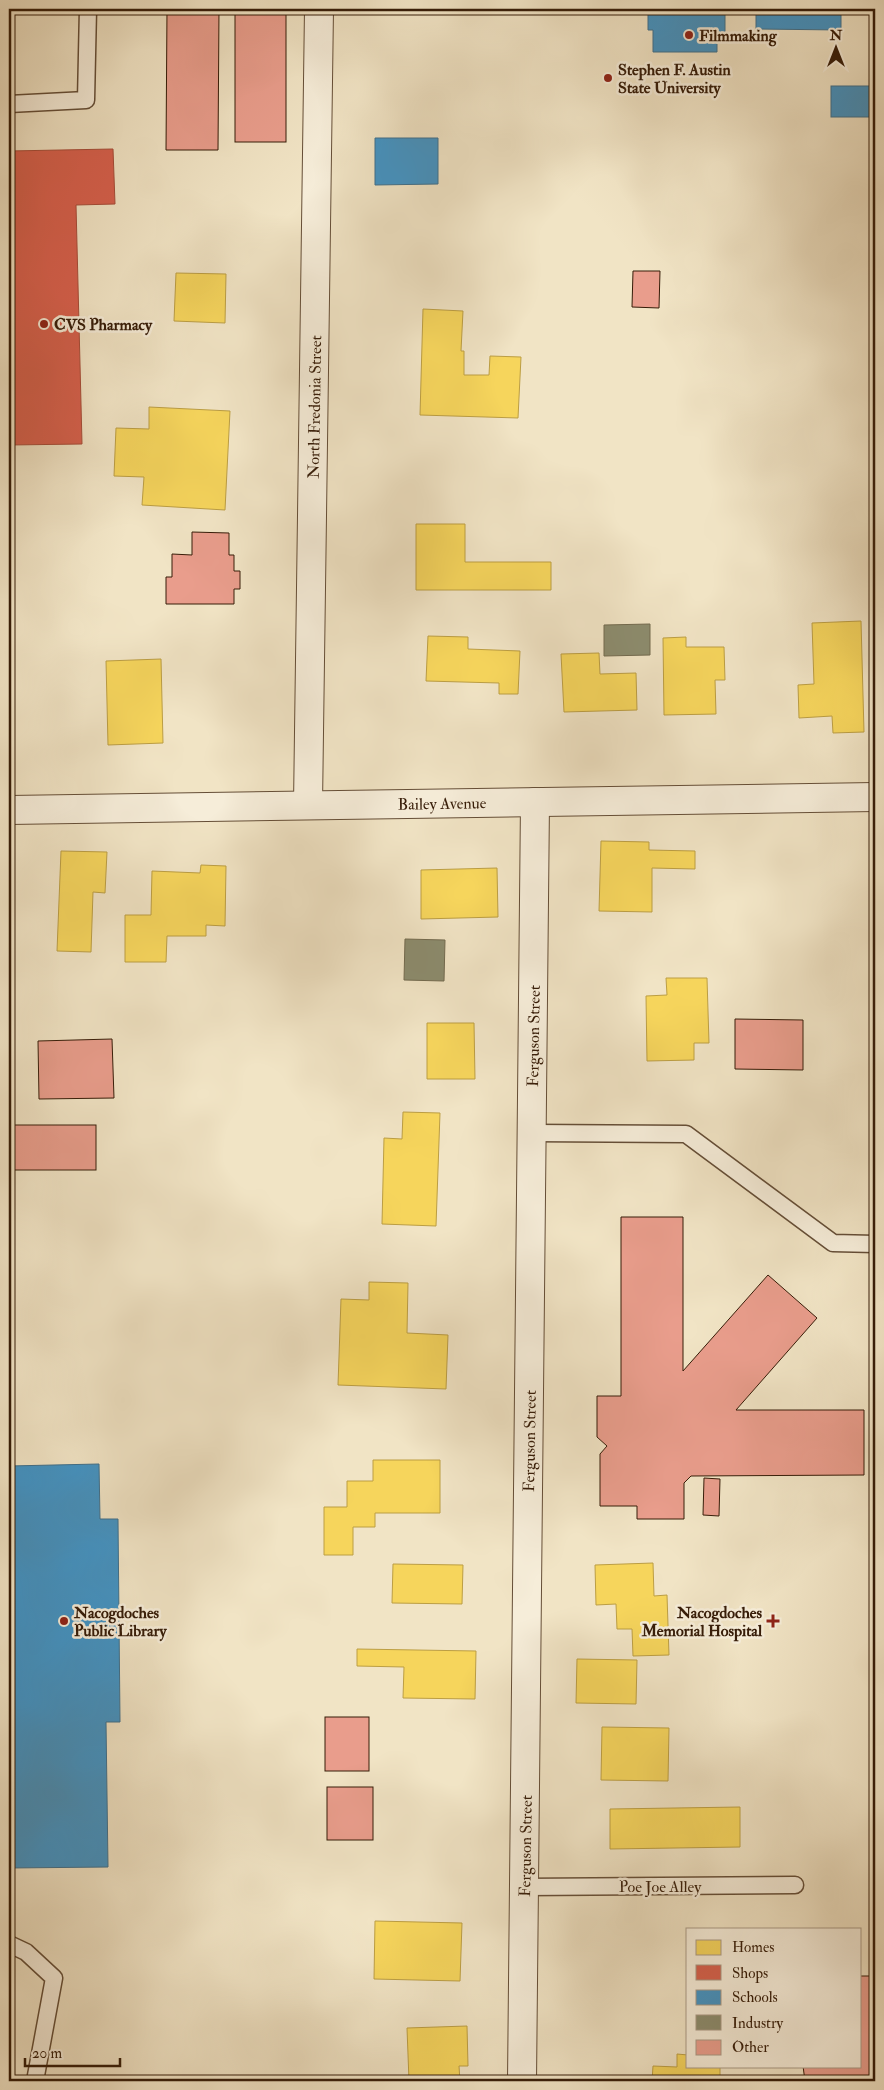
<svg xmlns="http://www.w3.org/2000/svg" width="884" height="2090" viewBox="0 0 884 2090" font-family="'IM FELL Double Pica',serif">
	<style>
		.homes { fill: #f6d55c; stroke: #bc9e43 }
		.shops { fill: #d6604d; stroke: #a64c38 }
		.schools { fill: #4393c3; stroke: #3f6f8b }
		.industry { fill: #8c8c6e; stroke: #726a4f }
		.building { fill: #e99d8c; stroke: #361c08 }
		.lines { fill: none; stroke-linecap: round; stroke-linejoin: round }
		.service-casing { stroke: #654e37; stroke-width: 19 }
		.minor-casing { stroke: #654e37; stroke-width: 30 }
		.service { stroke: #f6edd9; stroke-width: 16 }
		.minor { stroke: #f6edd9; stroke-width: 28 }
		.poi-dot { fill: #8f2418; stroke: #f6edd9; stroke-width: 2 }
		.labels { text-anchor: middle; stroke-width: 5; stroke-linejoin: round; paint-order: stroke }
		.poi-label { font-size: 16px; font-weight: bold; fill: #361c08; stroke: #f6edd9; text-anchor: start }
		.street-label { font-size: 16px; fill: #361c08; stroke: #f6edd9 }
	</style>
	<rect width="100%" height="100%" fill="#f1e4c5"/>
	<filter id="stains"><feTurbulence type="fractalNoise" baseFrequency=".004" numOctaves="4"/><feColorMatrix values="0 0 0 0 .2 0 0 0 0 .09 0 0 0 0 .02 0 0 0 .5 -.17"/></filter>
	<radialGradient id="worn" r=".72"><stop offset=".6" stop-color="#630" stop-opacity="0"/><stop offset="1" stop-color="#630" stop-opacity=".3"/></radialGradient>
	<g class="homes">
		<polygon points="176,273 226,274 225,323 174,321"/>
		<polygon points="423,309 463,311 461,351 464,351 464,375 489,375 490,356 521,357 518,418 420,415"/>
		<polygon points="149,407 230,411 225,510 142,505 144,477 114,476 116,428 149,429"/>
		<polygon points="416,524 465,524 465,562 551,562 551,590 416,590"/>
		<polygon points="861,621 864,732 833,733 832,716 799,718 798,685 814,684 812,623"/>
		<polygon points="428,636 468,637 468,649 520,651 518,694 499,694 499,683 426,681"/>
		<polygon points="686,637 686,647 724,647 725,680 715,680 716,714 664,715 663,638"/>
		<polygon points="599,653 600,674 636,673 637,710 564,712 561,654"/>
		<polygon points="161,659 163,743 108,745 106,661"/>
		<polygon points="601,841 649,842 649,850 695,851 695,869 652,868 652,912 599,911"/>
		<polygon points="61,851 107,852 105,893 93,892 91,952 57,951"/>
		<polygon points="201,865 226,866 225,926 206,925 206,936 167,936 166,962 125,962 125,915 151,915 152,871 200,873"/>
		<polygon points="497,868 498,917 421,919 421,870"/>
		<polygon points="666,978 707,978 709,1043 694,1043 694,1060 647,1061 646,996 667,995"/>
		<polygon points="427,1023 474,1023 475,1079 427,1079"/>
		<polygon points="403,1112 440,1113 436,1226 382,1224 384,1138 402,1139"/>
		<polygon points="369,1282 408,1283 407,1333 448,1335 446,1389 338,1385 341,1299 369,1300"/>
		<polygon points="373,1460 440,1460 440,1513 375,1513 375,1527 353,1527 353,1555 324,1555 324,1507 347,1507 347,1481 373,1481"/>
		<polygon points="653,1563 654,1596 667,1595 669,1655 633,1656 632,1629 617,1629 616,1604 596,1605 595,1565"/>
		<polygon points="393,1564 463,1565 462,1604 392,1603"/>
		<polygon points="357,1649 476,1651 475,1699 403,1698 404,1667 357,1666"/>
		<polygon points="577,1659 637,1660 636,1704 576,1703"/>
		<polygon points="602,1727 669,1728 668,1781 601,1780"/>
		<polygon points="740,1807 740,1847 610,1849 610,1809"/>
		<polygon points="375,1921 462,1923 460,1981 374,1979"/>
		<polygon points="467,2026 468,2066 459,2066 460,2081 409,2081 407,2028"/>
		<polygon points="677,2054 688,2055 688,2066 720,2066 720,2081 652,2081 653,2066 677,2067"/>
	</g>
	<polygon class="shops" points="113,149 115,204 76,205 82,444 9,445 9,151"/>
	<g class="schools">
		<polygon points="648,9 725,9 725,40 717,40 717,52 653,52 653,30 648,30"/>
		<polygon points="756,9 841,9 841,30 756,29"/>
		<rect x="831" y="86" width="44" height="31"/>
		<polygon points="375,138 438,138 438,184 375,185"/>
		<polygon points="99,1464 100,1519 118,1519 120,1722 106,1722 108,1867 9,1868 9,1466"/>
	</g>
	<g class="industry">
		<polygon points="650,624 650,655 604,656 604,625"/>
		<polygon points="405,939 445,940 444,981 404,980"/>
	</g>
	<g class="building">
		<polygon points="167,9 219,9 218,150 166,150"/>
		<rect x="235" y="9" width="51" height="133"/>
		<polygon points="633,271 660,271 659,308 632,307"/>
		<polygon points="192,532 229,533 229,555 234,555 234,571 240,571 240,589 234,589 234,604 166,604 166,577 172,577 172,554 192,555"/>
		<polygon points="735,1019 803,1020 803,1070 735,1069"/>
		<polygon points="112,1039 114,1098 39,1099 38,1041"/>
		<rect x="9" y="1125" width="87" height="45"/>
		<polygon points="621,1217 683,1217 683,1371 768,1275 817,1318 736,1410 864,1410 864,1475 691,1476 684,1483 684,1519 637,1519 637,1506 600,1506 600,1454 607,1446 597,1437 597,1396 621,1396"/>
		<polygon points="704,1478 720,1479 719,1516 703,1515"/>
		<rect x="325" y="1717" width="44" height="54"/>
		<rect x="327" y="1787" width="46" height="53"/>
		<polygon points="860,1976 875,1976 875,2081 805,2081 803,2066 860,2066"/>
	</g>
	<g class="lines">
		<defs>
			<g id="service">
				<polyline points="9,104 86,100 88,9"/>
				<polyline points="532,1133 686,1134 833,1243 875,1244"/>
				<polyline points="524,1887 795,1885"/>
				<polyline points="9,1944 26,1952 54,1978 35,2081"/>
			</g>
			<g id="minor">
				<polyline points="308,805 319,9"/>
				<polyline points="9,810 875,797"/>
				<polyline points="522,2081 535,802"/>
			</g>
		</defs>
		<use href="#service" class="service-casing"/>
		<use href="#minor" class="minor-casing"/>
		<use href="#service" class="service"/>
		<use href="#minor" class="minor"/>
	</g>
	<g class="poi-dot">
		<circle cx="689" cy="35" r="5"/>
		<circle cx="608" cy="78" r="5"/>
		<circle cx="44" cy="324" r="5"/>
		<circle cx="64" cy="1621" r="5"/>
		<path d="M770.5 1613.5h5v5h5v5h-5v5h-5v-5h-5v-5h5z"/>
	</g>
	<g class="labels">
		<g class="poi-label">
			<text x="699" y="41">Filmmaking</text>
			<text x="618" y="75">Stephen F. Austin<tspan x="618" dy="18">State University</tspan></text>
			<text x="54" y="330">CVS Pharmacy</text>
			<text x="74" y="1618">Nacogdoches<tspan x="74" dy="18">Public Library</tspan></text>
			<text x="762" y="1618" text-anchor="end">Nacogdoches<tspan x="762" dy="18">Memorial Hospital</tspan></text>
		</g>
		<g class="street-label">
			<text transform="translate(314 407) rotate(-89)" y="6">North Fredonia Street</text>
			<text transform="translate(442 803) rotate(-1)" y="6">Bailey Avenue</text>
			<text transform="translate(533 1036) rotate(-89)" y="6">Ferguson Street</text>
			<text transform="translate(529 1441) rotate(-89)" y="6">Ferguson Street</text>
			<text transform="translate(525 1846) rotate(-89)" y="6">Ferguson Street</text>
			<text x="660" y="1892">Poe Joe Alley</text>
		</g>
	</g>
	<rect width="884" height="2090" fill="none" stroke="#f1e4c5" stroke-width="30"/>
	<rect x="10" y="10" width="864" height="2070" fill="none" stroke="#361c08" stroke-width="2.5"/>
	<rect x="15" y="15" width="854" height="2060" fill="none" stroke="#361c08"/>
	<rect x="686" y="1928" width="175" height="140" fill="#f6edd9" stroke="#a99985"/>
	<rect x="696" y="1940" width="25" height="15" fill="#f6d55c" stroke="#a99985"/>
	<text x="732" y="1952" font-size="15" fill="#361c08">Homes</text>
	<rect x="696" y="1965" width="25" height="15" fill="#d6604d" stroke="#a99985"/>
	<text x="732" y="1978" font-size="15" fill="#361c08">Shops</text>
	<rect x="696" y="1990" width="25" height="15" fill="#4393c3" stroke="#a99985"/>
	<text x="732" y="2002" font-size="15" fill="#361c08">Schools</text>
	<rect x="696" y="2015" width="25" height="15" fill="#8c8c6e" stroke="#a99985"/>
	<text x="732" y="2028" font-size="15" fill="#361c08">Industry</text>
	<rect x="696" y="2040" width="25" height="15" fill="#e99d8c" stroke="#a99985"/>
	<text x="732" y="2052" font-size="15" fill="#361c08">Other</text>
	<g transform="translate(836 48)" stroke="#f6edd9" stroke-width="4" paint-order="stroke">
	<path d="M0-4L9 19L0 12L-9 19Z" fill="#361c08"/>
	<text y="-8" font-size="14" font-weight="bold" text-anchor="middle" fill="#361c08">N</text>
	</g>
	<path d="M25 2058v8h95v-8" fill="none" stroke="#361c08" stroke-width="2.5"/>
	<text x="32" y="2058" font-size="15" fill="#361c08" stroke="#f6edd9" stroke-width="4" paint-order="stroke">20 m</text>
	<rect width="100%" height="100%" filter="url(#stains)"/>
	<rect width="100%" height="100%" fill="url(#worn)"/>
</svg>
